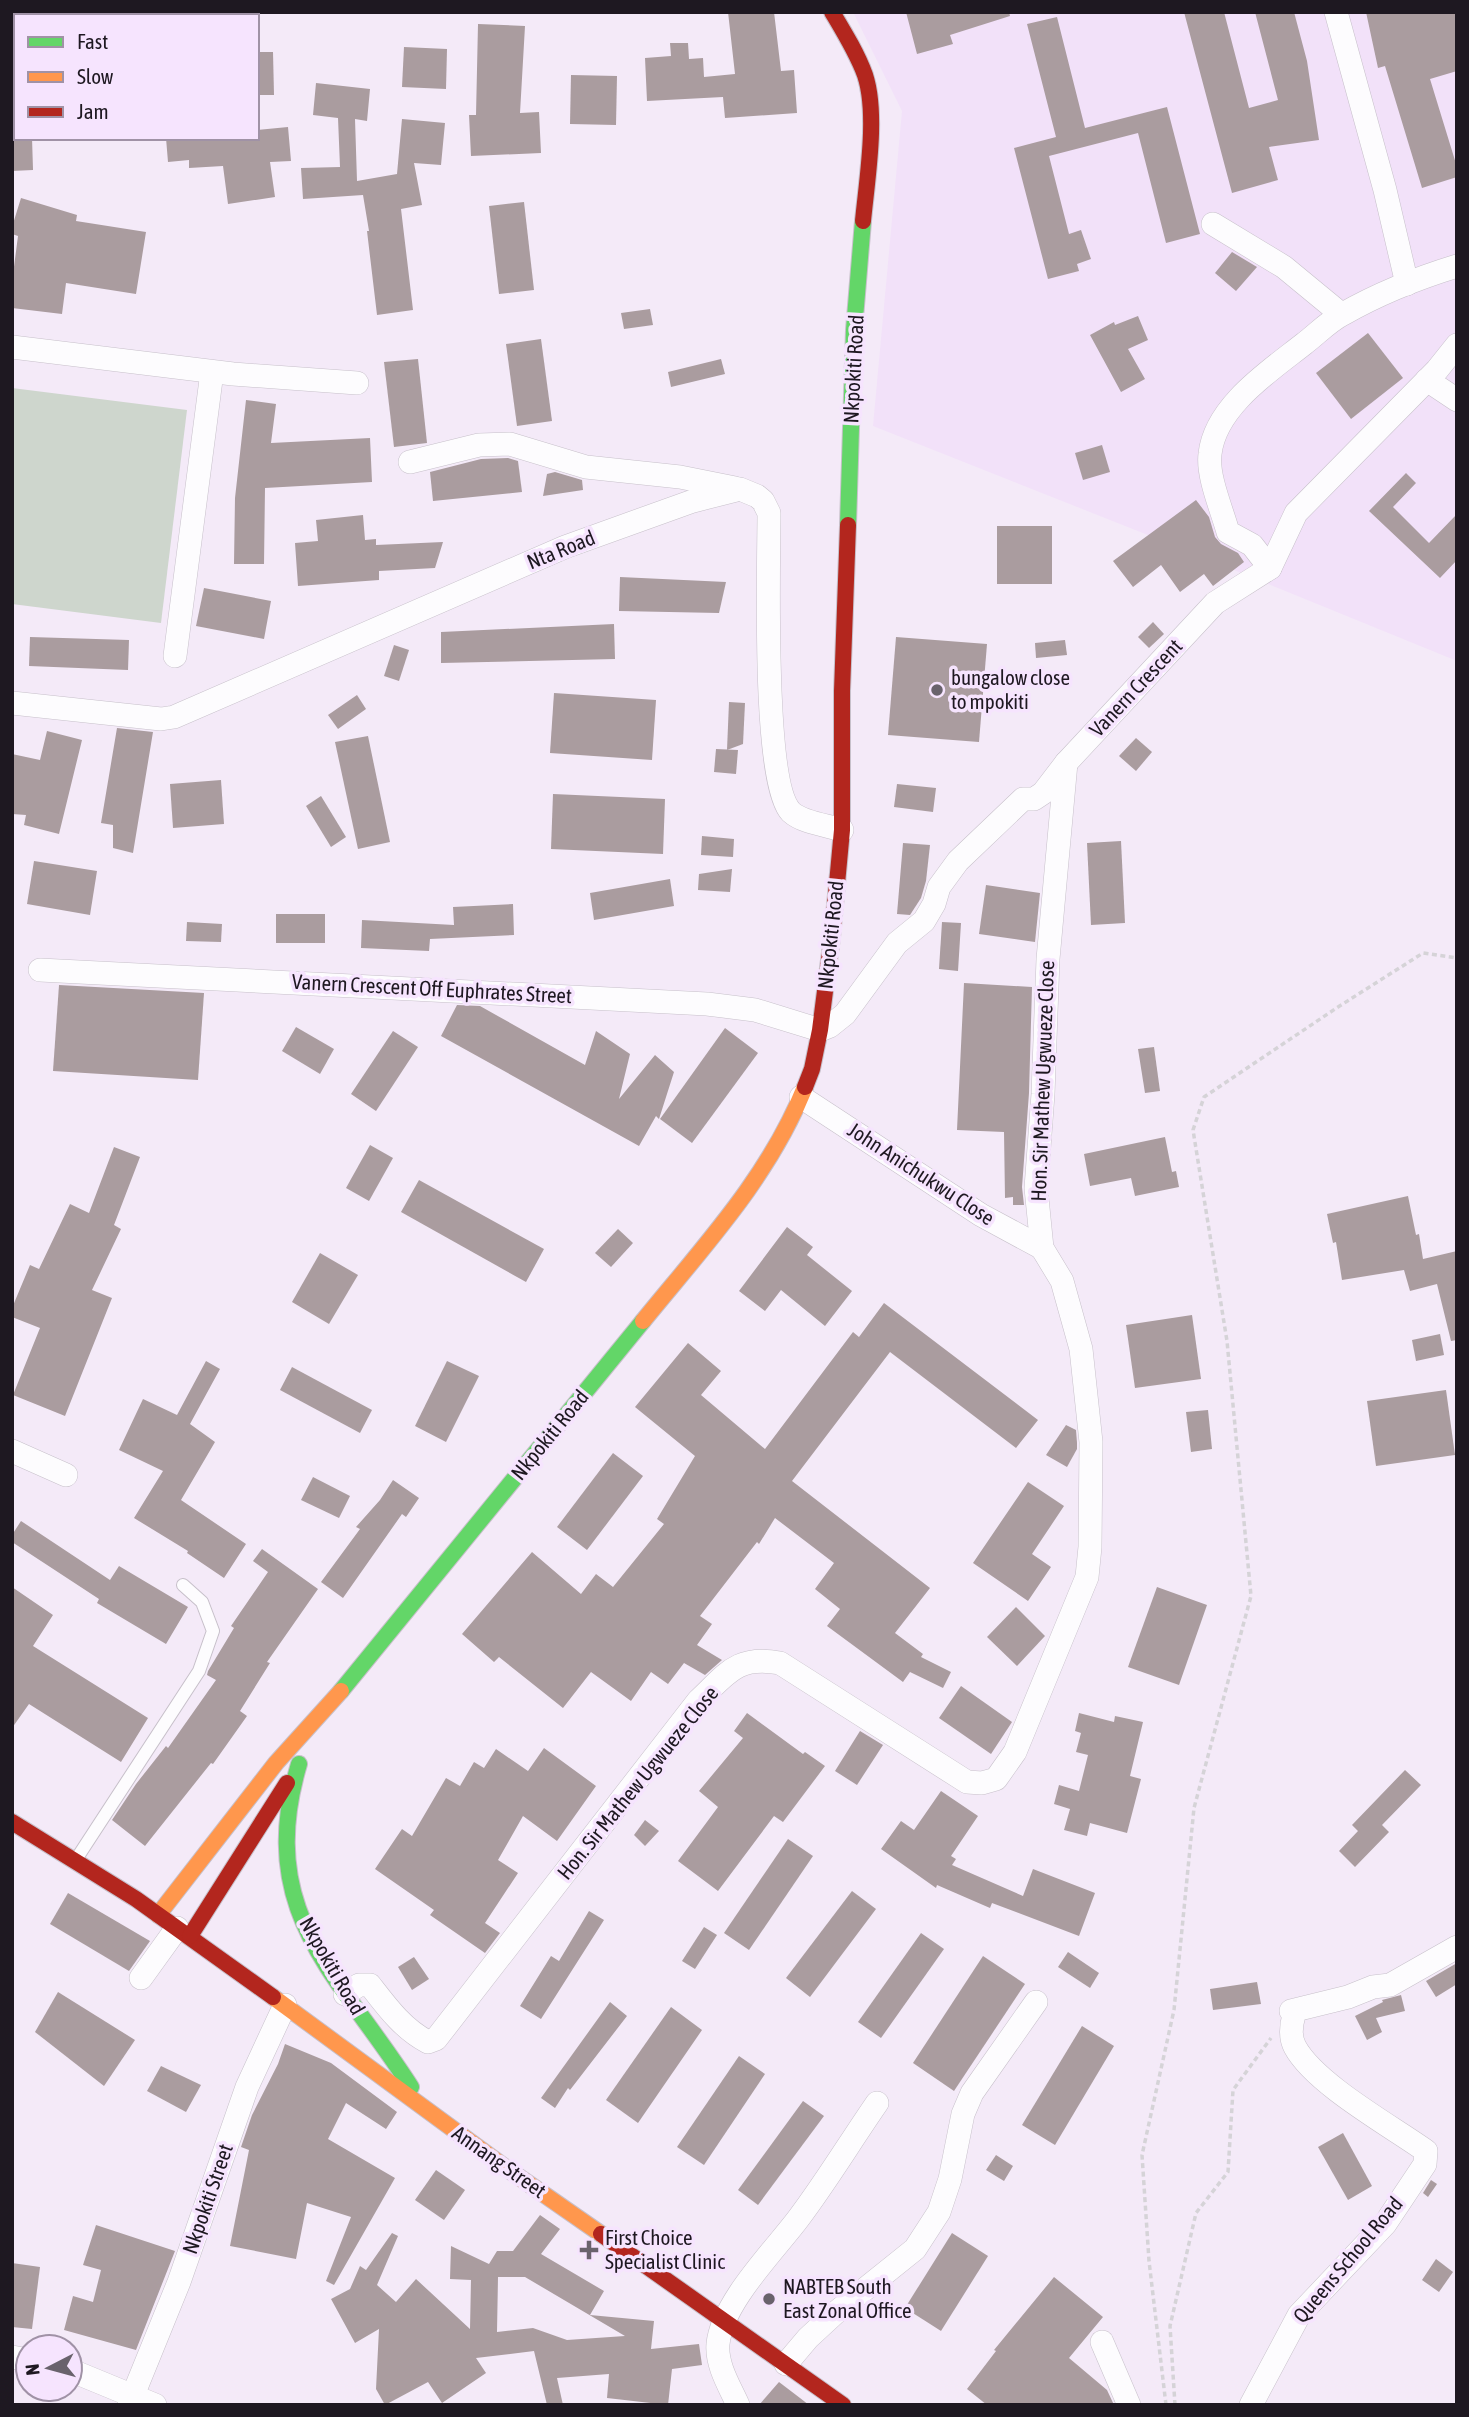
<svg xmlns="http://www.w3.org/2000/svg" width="1469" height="2417" viewBox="0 0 1469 2417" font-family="'Asap Condensed',sans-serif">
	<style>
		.built { fill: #f2e1f9 }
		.green { fill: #ced6cd }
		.building { fill: #aa9c9f; fill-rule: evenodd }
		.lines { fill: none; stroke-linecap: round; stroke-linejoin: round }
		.lane-casing { stroke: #c7c0ca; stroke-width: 14 }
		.street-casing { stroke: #c7c0ca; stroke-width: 24 }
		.fast-casing { stroke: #c7c0ca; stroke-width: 18 }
		.slow-casing { stroke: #c7c0ca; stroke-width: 18 }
		.jam-casing { stroke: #c7c0ca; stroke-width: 18 }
		.path { stroke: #d5d3d7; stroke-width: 3.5; stroke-dasharray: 5 3.5; stroke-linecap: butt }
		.lane { stroke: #fdfcfe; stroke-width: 12 }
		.street { stroke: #fdfcfe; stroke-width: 23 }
		.fast { stroke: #63d668; stroke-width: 16 }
		.slow { stroke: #ff974d; stroke-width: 16 }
		.jam { stroke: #b3261e; stroke-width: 16 }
		.poi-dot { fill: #69626c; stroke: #f6e4fe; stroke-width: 2.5 }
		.labels { text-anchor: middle; stroke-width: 7; stroke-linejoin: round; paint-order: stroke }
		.street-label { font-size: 21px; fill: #1e1821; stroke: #f6e4fe }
		.poi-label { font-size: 21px; fill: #1e1821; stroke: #f6e4fe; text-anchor: start }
	</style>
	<rect width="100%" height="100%" fill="#f4eaf8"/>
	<polygon class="built" points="853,12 1457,12 1457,661 1168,543 873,426 902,111"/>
	<polygon class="green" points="12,388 187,410 161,623 12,604"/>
	<g class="building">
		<polygon points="728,12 774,12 781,71 794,70 797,113 725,118 723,97 647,101 645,58 671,56 670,43 688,43 689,59 703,58 704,77 735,74"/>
		<polygon points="906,12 1009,12 1010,16 950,35 953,44 917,54"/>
		<polygon points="1184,12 1224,12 1249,108 1278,100 1255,12 1294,12 1307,61 1319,140 1269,147 1278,180 1232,193"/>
		<polygon points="1366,12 1457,12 1457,71 1430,79 1457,167 1457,177 1422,188 1385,66 1378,68"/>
		<polygon points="1057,17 1085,128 1167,107 1200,234 1166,243 1138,133 1049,156 1069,234 1081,230 1091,259 1077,264 1079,271 1048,279 1014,148 1056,137 1027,24"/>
		<polygon points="478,24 525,26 520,113 539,112 541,153 471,156 469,115 476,115"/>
		<polygon points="404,47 447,49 446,89 402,87"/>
		<polygon points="257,52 273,52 274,95 257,95"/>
		<polygon points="571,75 617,76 616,125 570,124"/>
		<polygon points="316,83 370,89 367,121 355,119 357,181 397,174 402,119 445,123 441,165 414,163 422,205 401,209 413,310 377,315 367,231 369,231 363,195 303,199 301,168 340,167 338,118 313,115"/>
		<polygon points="288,127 291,161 270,162 275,197 228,204 223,166 189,168 189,160 168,162 166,138 257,138 257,130"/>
		<polygon points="12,138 32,138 33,170 12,171"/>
		<polygon points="21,198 77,215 76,221 146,232 136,294 66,283 62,314 12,308 12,282 18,236 12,234 12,227"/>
		<polygon points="524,202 534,290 499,294 489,206"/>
		<polygon points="1232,252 1257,267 1236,291 1215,273"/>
		<polygon points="650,309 653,325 624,329 621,313"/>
		<polygon points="1138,316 1148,340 1128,349 1145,379 1121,392 1090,335 1114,322 1115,325"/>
		<polygon points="1368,333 1403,378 1351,419 1316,373"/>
		<polygon points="541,339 552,421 517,426 506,344"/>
		<polygon points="418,359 427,443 394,447 384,362"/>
		<polygon points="721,359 725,374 671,387 668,372"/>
		<polygon points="246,400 276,404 271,443 370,438 372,482 265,488 264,564 234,564 235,498"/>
		<polygon points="1102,445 1110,472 1083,480 1075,453"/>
		<polygon points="508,458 518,461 522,492 433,501 430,472 481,459"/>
		<polygon points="555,472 582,480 583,490 543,496 547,474"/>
		<polygon points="1406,473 1416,483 1393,507 1429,543 1457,514 1457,560 1440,578 1369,511"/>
		<polygon points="1196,500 1209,517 1215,537 1221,544 1238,553 1244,562 1213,586 1204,574 1180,592 1161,565 1133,587 1113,561"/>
		<polygon points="363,515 365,540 376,539 376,545 443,542 435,568 379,571 379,580 298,586 295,543 318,541 316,520"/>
		<rect x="997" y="526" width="55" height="58"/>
		<polygon points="620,577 726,582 719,613 619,611"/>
		<polygon points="204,588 271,601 264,639 196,626"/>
		<polygon points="1153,622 1164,634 1149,648 1138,637"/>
		<polygon points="614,624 615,659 441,663 441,632"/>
		<polygon points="30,637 129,640 128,670 29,666"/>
		<polygon points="896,637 987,644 979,742 888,735"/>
		<polygon points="1065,640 1067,655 1036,658 1035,643"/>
		<polygon points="394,645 409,650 399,681 384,676"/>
		<polygon points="554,693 656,700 652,760 550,753"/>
		<polygon points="357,695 366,709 338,729 328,715"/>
		<polygon points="729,702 745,703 743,744 727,750"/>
		<polygon points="117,728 153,732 133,853 113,848 113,825 101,823"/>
		<polygon points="47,731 82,740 59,834 24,825 26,815 12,814 12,754 40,760"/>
		<polygon points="368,736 390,842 358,849 335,742"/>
		<polygon points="1136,738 1152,752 1136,771 1119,756"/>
		<polygon points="716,749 738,750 736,774 714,772"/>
		<polygon points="221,780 224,824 173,828 170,784"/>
		<polygon points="897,784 936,788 933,812 894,807"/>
		<polygon points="553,794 665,799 663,854 551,849"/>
		<polygon points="321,796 346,837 331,847 306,806"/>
		<polygon points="702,836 734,839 733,857 701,855"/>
		<polygon points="1121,841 1125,923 1091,925 1087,843"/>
		<polygon points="903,843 930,845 926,881 921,898 910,915 897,914"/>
		<polygon points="34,861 97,871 90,915 27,904"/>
		<polygon points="732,869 730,892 698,890 699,874"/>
		<polygon points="670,879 674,906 594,920 590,893"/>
		<polygon points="986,885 1040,893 1035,942 979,934"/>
		<polygon points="513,904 514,935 430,939 429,951 361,948 362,920 454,925 453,907"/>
		<rect x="276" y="914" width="49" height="29"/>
		<polygon points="187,922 222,924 221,942 186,941"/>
		<polygon points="942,922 961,923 958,971 939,969"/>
		<polygon points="964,983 1032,987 1029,1093 1022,1187 1024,1205 1013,1205 1013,1197 1005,1198 1004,1132 957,1130"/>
		<polygon points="59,985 204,993 198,1080 53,1071"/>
		<polygon points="457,1005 480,1006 585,1065 596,1031 630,1054 619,1099 655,1055 674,1072 659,1119 656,1116 639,1146 441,1036"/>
		<polygon points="296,1027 334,1049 320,1074 282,1051"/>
		<polygon points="725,1028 758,1053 692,1143 660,1119"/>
		<polygon points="393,1031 418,1047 376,1111 351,1094"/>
		<polygon points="1154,1047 1160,1091 1145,1093 1138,1049"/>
		<polygon points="1165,1137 1172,1172 1176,1171 1179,1187 1135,1196 1131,1178 1090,1186 1084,1154"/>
		<polygon points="370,1145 393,1158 369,1201 346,1188"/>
		<polygon points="114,1147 140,1157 114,1225 121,1229 92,1290 112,1298 65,1416 13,1395 40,1328 12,1317 12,1308 30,1265 39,1269 70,1204 89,1213"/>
		<polygon points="419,1180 544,1249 526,1282 401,1212"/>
		<polygon points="1408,1196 1416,1235 1419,1234 1423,1259 1457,1251 1457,1340 1451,1341 1437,1284 1410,1291 1404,1270 1342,1280 1336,1242 1333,1243 1327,1214"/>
		<polygon points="787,1227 813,1247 807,1255 852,1291 825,1326 781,1290 765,1311 739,1291"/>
		<polygon points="618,1229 633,1243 611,1267 595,1253"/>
		<polygon points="320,1253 358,1275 329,1324 292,1302"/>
		<polygon points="884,1303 1038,1420 1016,1448 890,1352 792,1481 930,1588 895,1633 923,1654 921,1657 951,1672 943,1688 910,1672 903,1682 827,1626 840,1609 815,1589 834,1563 775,1518 759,1544 757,1542 700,1616 712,1624 697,1645 722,1660 705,1675 684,1663 668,1684 651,1672 631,1701 591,1672 563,1708 499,1657 494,1662 462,1634 532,1552 581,1594 596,1574 613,1587 664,1524 657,1519 695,1456 635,1407 688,1343 721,1371 701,1395 765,1449 853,1332 859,1337"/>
		<polygon points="1192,1315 1201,1379 1135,1388 1126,1325"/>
		<polygon points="1440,1334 1444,1355 1416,1361 1412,1340"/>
		<polygon points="206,1361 220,1369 190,1424 215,1442 181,1500 246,1544 224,1578 187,1553 188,1551 134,1518 163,1471 119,1450 143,1399 177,1415"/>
		<polygon points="447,1361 479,1376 446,1442 415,1426"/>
		<polygon points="292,1367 372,1410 360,1433 280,1390"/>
		<polygon points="1446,1390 1455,1455 1376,1466 1367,1401"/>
		<polygon points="1208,1410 1212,1449 1191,1452 1186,1412"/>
		<polygon points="1066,1425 1076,1430 1077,1443 1077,1449 1067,1467 1046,1455"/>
		<polygon points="613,1453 643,1476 587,1550 557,1527"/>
		<polygon points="313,1477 350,1496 339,1518 301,1500"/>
		<polygon points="393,1480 419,1498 406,1517 402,1514 343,1598 321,1582 360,1529 356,1527 380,1500"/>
		<polygon points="1028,1482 1064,1506 1032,1554 1051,1567 1028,1601 973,1563"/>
		<polygon points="21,1521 110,1580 119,1566 188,1607 166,1644 97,1603 99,1599 12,1542 12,1535"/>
		<polygon points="262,1549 318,1589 267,1662 270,1663 240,1711 247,1716 213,1764 211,1763 145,1846 112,1820 136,1784 166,1746 168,1748 216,1680 207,1675 208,1671 234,1628 231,1626 268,1572 253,1561"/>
		<polygon points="12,1587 53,1615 33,1646 148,1718 121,1762 29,1704 12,1728"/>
		<polygon points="1157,1587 1207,1605 1179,1685 1128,1667"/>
		<polygon points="1016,1607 1045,1636 1017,1666 987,1637"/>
		<polygon points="961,1686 1012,1722 991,1754 939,1718"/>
		<polygon points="747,1713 803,1754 805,1752 825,1766 783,1822 774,1816 718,1891 678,1861 718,1807 699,1791 743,1738 734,1731"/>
		<polygon points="1079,1713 1114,1722 1115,1716 1143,1722 1130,1776 1141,1779 1127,1833 1090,1823 1087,1836 1064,1830 1070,1809 1054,1804 1059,1785 1079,1791 1088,1755 1076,1752 1081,1733 1075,1731"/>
		<polygon points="860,1731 883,1745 857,1785 835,1771"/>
		<polygon points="544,1748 596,1786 557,1841 523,1816 498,1860 518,1873 485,1923 500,1933 485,1953 430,1915 434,1910 375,1869 402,1829 412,1836 446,1778 460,1786 474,1762 484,1768 496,1749 528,1771"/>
		<polygon points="1405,1770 1421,1785 1382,1825 1389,1832 1355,1867 1339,1851 1358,1831 1352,1825"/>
		<polygon points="941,1791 978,1816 951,1856 956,1859 952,1865 1023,1896 1033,1869 1095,1893 1079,1936 992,1903 990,1908 937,1885 936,1888 881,1849 901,1821 914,1830"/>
		<polygon points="645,1820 659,1831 645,1846 634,1835"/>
		<polygon points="788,1839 813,1856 749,1950 724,1933"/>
		<polygon points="852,1891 876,1909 810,1997 786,1978"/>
		<polygon points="68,1893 150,1941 129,1971 50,1924"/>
		<polygon points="589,1911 604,1920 541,2019 520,2006 551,1956 559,1961"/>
		<polygon points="704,1927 717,1935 695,1969 682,1961"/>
		<polygon points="921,1933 944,1949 881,2038 858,2022"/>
		<polygon points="1068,1952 1099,1973 1090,1988 1058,1967"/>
		<polygon points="983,1956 1025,1984 954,2091 913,2063"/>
		<polygon points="414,1957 429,1979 412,1990 398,1967"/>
		<polygon points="1457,1963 1457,1984 1436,1997 1426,1981"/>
		<polygon points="1257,1982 1261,2004 1213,2010 1210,1989"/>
		<polygon points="58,1992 135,2040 104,2086 35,2032"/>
		<polygon points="1401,1995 1405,2011 1376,2018 1382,2032 1367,2040 1355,2016 1383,2002 1382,2000"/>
		<polygon points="610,2002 627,2016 570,2090 568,2088 555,2108 541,2098"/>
		<polygon points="671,2007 702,2030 638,2123 606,2100"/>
		<polygon points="1082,2026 1114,2046 1055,2145 1022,2125"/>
		<polygon points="285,2044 331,2063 397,2112 386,2129 346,2103 328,2139 395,2178 334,2285 326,2281 351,2217 307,2203 296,2259 230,2246 249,2150 241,2147 252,2115 278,2064"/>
		<polygon points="739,2056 765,2074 704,2165 677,2147"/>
		<polygon points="161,2066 201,2085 186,2112 147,2091"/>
		<polygon points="803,2101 824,2116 758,2205 738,2190"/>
		<polygon points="1343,2133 1372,2186 1348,2200 1318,2147"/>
		<polygon points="996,2155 1013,2166 1004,2181 986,2170"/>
		<polygon points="436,2170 465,2190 444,2220 415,2200"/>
		<polygon points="1431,2180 1437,2184 1428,2197 1423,2193"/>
		<path d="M540,2215L560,2229L541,2254L604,2291L590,2315L654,2321L651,2349L699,2344L702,2365L672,2369L668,2405L607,2398L609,2374L557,2378L563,2405H547L534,2351L476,2358L486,2373L442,2403L428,2382L385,2405L376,2389L379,2329L355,2343L331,2299L350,2289L360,2266L366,2270L392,2233L398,2236L377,2285L396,2302L416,2279L470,2329L471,2280L450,2279L451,2246L489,2264L497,2251H513ZM498,2277H525L625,2336L567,2340L533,2328L497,2332Z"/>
		<polygon points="96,2225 175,2251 136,2350 64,2330 73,2296 93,2302 101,2270 83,2265"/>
		<polygon points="952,2233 988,2256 941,2331 905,2308"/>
		<polygon points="1436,2259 1453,2272 1439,2292 1422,2280"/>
		<polygon points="12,2263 40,2267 32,2329 12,2327"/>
		<polygon points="1054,2277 1103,2317 1069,2358 1107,2390 1114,2405 987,2405 967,2389 996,2351 994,2350"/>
		<polygon points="779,2382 800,2398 809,2405 759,2405"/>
	</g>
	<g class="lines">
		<defs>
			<polyline id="lane" points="75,1861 199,1671 213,1631 202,1602 183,1585"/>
			<g id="street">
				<polyline points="1336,12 1385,190 1407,284"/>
				<polyline points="1213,224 1284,267 1341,314"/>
				<polyline points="12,347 233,374 357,383"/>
				<polyline points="1427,380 1457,400"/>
				<polyline points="410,462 479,445 510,444 586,467 680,477 735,488"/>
				<path d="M1270,568L1252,545L1228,532C1222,510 1207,476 1210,454C1215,406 1271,370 1305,343C1317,334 1329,321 1343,314C1378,294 1418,278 1457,266"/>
				<polyline points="175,656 212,372"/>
				<path d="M12,703L161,719L174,717L565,547L693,501L740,489L757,496L763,501L769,513C769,563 762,782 791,812C803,823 827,825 842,830"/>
				<polyline points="40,970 707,1004 755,1010 820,1030 830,1026 845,1014 897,943 924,921 934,904 939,887 958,861 1023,799 1034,799 1043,793 1066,763 1215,603 1270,568 1296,513 1437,370 1457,345"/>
				<polyline points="801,1097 981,1215 1042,1248"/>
				<polyline points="12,1451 66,1475"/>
				<polyline points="141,1978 177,1928"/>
				<path d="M345,1994L359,1985H370C387,2007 403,2029 428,2042L436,2039L698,1701C727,1674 736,1655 780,1663L967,1782L982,1783L996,1779L1015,1752L1087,1577L1090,1547L1091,1442L1081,1349L1062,1281L1042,1248L1036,1188L1043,1094L1048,959L1066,763"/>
				<polyline points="1102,2342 1129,2405"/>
				<polyline points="12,2357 28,2360"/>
				<polyline points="786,2364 808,2338 834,2314 915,2249 939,2212 950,2179 963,2114 972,2093 1036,2002"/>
				<polyline points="70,2370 155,2405"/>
				<polyline points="129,2405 179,2282 247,2087 285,2005"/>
				<path d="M738,2405C730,2387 716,2365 718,2344C722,2303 773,2252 798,2219C826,2182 850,2142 877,2103"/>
				<path d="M1251,2405L1299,2315L1385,2224L1425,2164L1426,2151C1391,2126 1315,2084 1295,2047C1290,2038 1291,2025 1294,2015L1291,2011L1348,1997L1373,1987L1390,1985L1457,1947"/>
			</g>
			<g id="fast">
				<polyline points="848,525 854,330 863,221"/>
				<polyline points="341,1691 643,1321"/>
				<path d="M299,1764C255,1913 338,1973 411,2087"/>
			</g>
			<g id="slow">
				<path d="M643,1321C704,1246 769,1177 805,1087"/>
				<polyline points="158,1915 276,1763 341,1691"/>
				<polyline points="273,1997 506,2168 601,2234"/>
			</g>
			<g id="jam">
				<path d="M832,12C844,32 857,53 865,75C878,114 867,179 863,221"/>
				<polyline points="805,1087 812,1069 820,1030 832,937 842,830 842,691 848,525"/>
				<polyline points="12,1822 136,1899 273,1997"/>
				<polyline points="190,1936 287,1783"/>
				<polyline points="601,2234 843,2405"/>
			</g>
		</defs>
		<use href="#lane" class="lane-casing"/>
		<use href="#street" class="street-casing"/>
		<use href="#fast" class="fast-casing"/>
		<use href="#slow" class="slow-casing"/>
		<use href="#jam" class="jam-casing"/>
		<g class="path">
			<polyline points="1166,2405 1149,2261 1142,2155 1174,2010 1194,1808 1251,1596 1227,1341 1193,1130 1204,1097 1338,1007 1423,953 1457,958"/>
			<polyline points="1175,2405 1170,2326 1196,2213 1228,2172 1233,2090 1271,2038"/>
		</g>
		<use href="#lane" class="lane"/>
		<use href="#street" class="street"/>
		<use href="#fast" class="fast"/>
		<use href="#slow" class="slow"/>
		<use href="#jam" class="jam"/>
	</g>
	<g class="poi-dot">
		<circle cx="937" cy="690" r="7"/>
		<path d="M585.5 2239.5h7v7h7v7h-7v7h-7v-7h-7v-7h7z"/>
		<circle cx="769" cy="2299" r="7"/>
	</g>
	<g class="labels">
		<g class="street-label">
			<text transform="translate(854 369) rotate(-87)" y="7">Nkpokiti Road</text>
			<text transform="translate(561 550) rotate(-22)" y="7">Nta Road</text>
			<text transform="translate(1136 688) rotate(-47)" y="7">Vanern Crescent</text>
			<text transform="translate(831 935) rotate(-84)" y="7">Nkpokiti Road</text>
			<text transform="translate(432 989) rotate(3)" y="7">Vanern Crescent Off Euphrates Street</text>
			<text transform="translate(1043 1081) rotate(-88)" y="7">Hon. Sir Mathew Ugwueze Close</text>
			<text transform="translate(921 1174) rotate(33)" y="7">John Anichukwu Close</text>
			<text transform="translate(550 1435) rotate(-51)" y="7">Nkpokiti Road</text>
			<text transform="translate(638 1783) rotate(-51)" y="7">Hon. Sir Mathew Ugwueze Close</text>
			<text transform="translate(332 1966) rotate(60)" y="7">Nkpokiti Road</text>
			<text transform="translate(499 2162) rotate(35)" y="7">Annang Street</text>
			<text transform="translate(208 2199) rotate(-71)" y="7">Nkpokiti Street</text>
			<text transform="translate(1348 2260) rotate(-50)" y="7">Queens School Road</text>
		</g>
		<g class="poi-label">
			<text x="951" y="685">bungalow close<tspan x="951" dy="24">to mpokiti</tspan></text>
			<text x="605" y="2245">First Choice<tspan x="605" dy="24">Specialist Clinic</tspan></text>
			<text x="783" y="2294">NABTEB South<tspan x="783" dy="24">East Zonal Office</tspan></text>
		</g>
	</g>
	<rect width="1469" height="2417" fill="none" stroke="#1e1821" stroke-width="28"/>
	<rect x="14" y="14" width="245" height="126" fill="#f6e4fe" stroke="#a092a6" stroke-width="2"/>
	<rect x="28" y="37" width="35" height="10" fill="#63d668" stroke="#a092a6" stroke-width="2"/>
	<text x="77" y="49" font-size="21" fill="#1e1821">Fast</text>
	<rect x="28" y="72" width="35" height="10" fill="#ff974d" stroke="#a092a6" stroke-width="2"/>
	<text x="77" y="84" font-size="21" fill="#1e1821">Slow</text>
	<rect x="28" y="107" width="35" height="10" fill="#b3261e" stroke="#a092a6" stroke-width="2"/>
	<text x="77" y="119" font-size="21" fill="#1e1821">Jam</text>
	<g transform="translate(49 2368) rotate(264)"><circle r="33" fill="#f6e4fe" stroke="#a092a6" stroke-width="2"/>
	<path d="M0-5L12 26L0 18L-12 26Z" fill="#69626c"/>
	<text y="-10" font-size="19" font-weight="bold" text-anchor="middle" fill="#1e1821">N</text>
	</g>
</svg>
